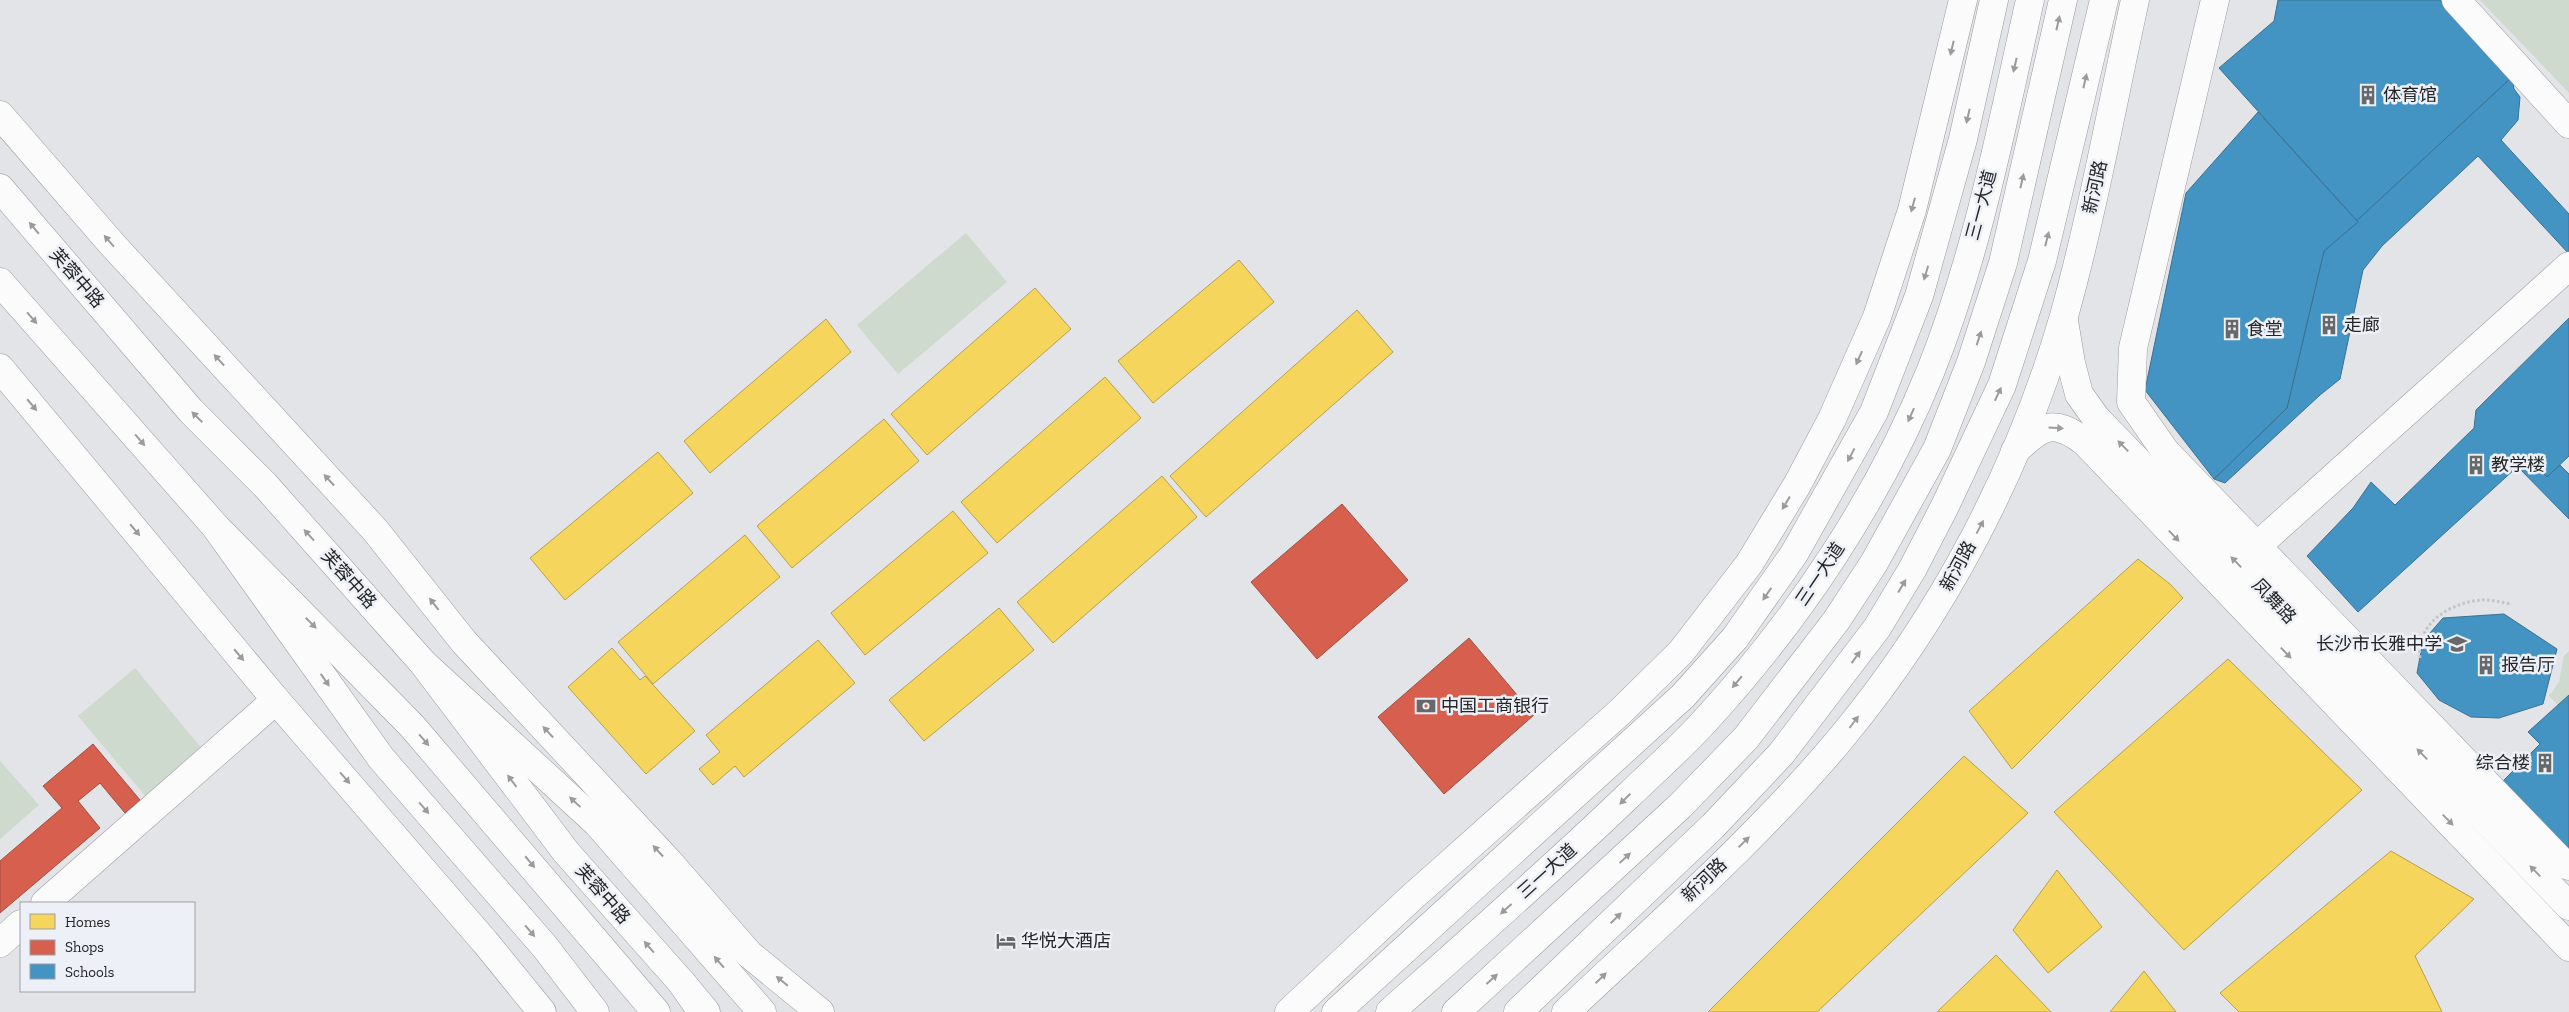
<svg xmlns="http://www.w3.org/2000/svg" width="2569" height="1012" viewBox="0 0 2569 1012" font-family="'Zilla Slab','Noto Sans SC',serif">
	<style>
		.green { fill: #cedacd }
		.homes { fill: #f6d55c; stroke: #b7a04c }
		.shops { fill: #d6604d; stroke: #a14e42 }
		.schools { fill: #4393c3; stroke: #3a7294 }
		.lines { fill: none; stroke-linecap: round; stroke-linejoin: round }
		.minor-casing { stroke: #999b9d; stroke-width: 29 }
		.major-casing { stroke: #999b9d; stroke-width: 29 }
		.highway-casing { stroke: #999b9d; stroke-width: 29 }
		.path { stroke: #c3c4c4; stroke-width: 3; stroke-dasharray: 2.5 2.5; stroke-linecap: butt }
		.minor { stroke: #fbfbfb; stroke-width: 28 }
		.major { stroke: #fbfbfb; stroke-width: 28 }
		.highway { stroke: #fbfbfb; stroke-width: 28 }
		.oneway { fill: #9a9b9c }
		.labels { text-anchor: middle; stroke-width: 5; stroke-linejoin: round; paint-order: stroke }
		.poi-label { font-size: 18px; fill: #242527; stroke: #edf1f7; text-anchor: start }
		.street-label { font-size: 18px; fill: #242527; stroke: #edf1f7 }
	</style>
	<rect width="100%" height="100%" fill="#e2e4e7"/>
	<g class="green">
		<polygon points="2480,0 2569,0 2569,93"/>
		<polygon points="966,233 1007,282 898,374 857,325"/>
		<polygon points="2569,651 2569,695 2558,705 2549,696 2559,682 2564,656"/>
		<polygon points="135,668 203,750 147,798 78,716"/>
		<polygon points="0,761 39,805 0,839"/>
	</g>
	<g class="homes">
		<polygon points="1239,260 1274,302 1153,403 1118,361"/>
		<polygon points="1035,288 1071,329 927,455 891,414"/>
		<polygon points="1357,310 1393,352 1206,517 1170,476"/>
		<polygon points="826,319 851,352 710,473 684,441"/>
		<polygon points="1105,377 1141,418 997,543 961,502"/>
		<polygon points="884,419 919,461 792,568 757,526"/>
		<polygon points="658,452 693,493 565,600 530,558"/>
		<polygon points="1162,476 1197,517 1053,643 1017,602"/>
		<polygon points="953,511 988,553 865,655 831,613"/>
		<polygon points="745,535 780,577 653,684 618,642"/>
		<polygon points="2138,559 2170,584 2183,598 2012,769 1969,711"/>
		<polygon points="999,608 1034,650 924,741 889,700"/>
		<polygon points="818,640 855,683 744,777 735,766 713,785 699,769 720,752 706,735"/>
		<polygon points="612,648 640,680 645,676 695,731 646,774 568,687"/>
		<polygon points="2228,659 2362,790 2184,950 2054,812"/>
		<polygon points="1964,756 2028,813 1817,1012 1708,1012"/>
		<polygon points="2391,851 2474,899 2415,956 2442,1012 2239,1012 2220,993"/>
		<polygon points="2057,870 2102,927 2048,973 2013,930"/>
		<polygon points="1996,955 2051,1012 1937,1012"/>
		<polygon points="2144,971 2176,1012 2110,1012"/>
	</g>
	<g class="shops">
		<polygon points="1342,504 1408,580 1317,659 1251,582"/>
		<polygon points="1469,638 1534,715 1444,794 1378,717"/>
		<polygon points="93,744 140,800 125,813 100,783 78,801 100,828 0,913 0,861 62,808 43,786"/>
	</g>
	<g class="schools">
		<polygon points="2278,0 2440,0 2512,77 2358,222 2219,68 2274,21"/>
		<polygon points="2512,77 2514,89 2520,97 2518,120 2501,140 2569,214 2569,254 2478,156 2382,246 2363,270 2340,379 2320,395 2225,483 2214,479 2287,408 2324,251"/>
		<polygon points="2258,112 2358,222 2324,251 2287,408 2214,479 2145,390 2186,193"/>
		<polygon points="2569,318 2569,456 2547,477 2528,457 2358,612 2307,556 2353,508 2371,482 2395,505 2474,428 2476,410"/>
		<polygon points="2528,457 2547,477 2560,465 2569,474 2569,519 2517,466"/>
		<polygon points="2504,614 2557,649 2543,704 2499,718 2471,717 2439,700 2417,673 2423,641 2443,618"/>
		<polygon points="2569,695 2569,854 2503,781 2540,744 2528,732"/>
	</g>
	<g class="lines">
		<defs>
			<g id="minor">
				<polyline points="2215,0 2133,348 2131,402 2165,451 2564,864 2569,866"/>
				<polyline points="2456,0 2569,124"/>
				<polyline points="0,115 111,243 375,530 464,642 669,862 749,954 820,1012"/>
				<polyline points="2064,321 2071,363 2079,394 2096,418 2569,906"/>
				<polyline points="0,368 276,700 485,942 542,1012"/>
				<path d="M2015,451C2042,425 2053,418 2085,442L2569,947"/>
				<polyline points="2257,546 2569,266"/>
				<polyline points="45,903 276,700"/>
				<polyline points="0,943 21,924"/>
				<polyline points="1289,1012 1410,899 1620,712 1681,652 1749,564 1797,485 1832,419 1877,317 1912,210 1963,0"/>
				<path d="M1566,1012C1660,923 1759,837 1842,737C1943,615 2020,468 2064,316C2093,212 2112,105 2135,0"/>
			</g>
			<g id="major">
				<polyline points="0,188 191,411 265,485 423,663 566,852 682,983 695,1002"/>
				<polyline points="0,282 215,526 412,726 656,1012"/>
				<polyline points="642,862 749,954"/>
			</g>
			<g id="highway">
				<polyline points="215,526 381,758 545,947 595,1012"/>
				<polyline points="423,663 597,823 762,1012"/>
				<polyline points="682,983 706,1012"/>
				<polyline points="1336,1012 1683,696 1735,638 1794,554 1874,412 1919,296 1963,139 1994,0"/>
				<path d="M1390,1012C1470,941 1551,870 1628,796C1653,772 1680,748 1704,722C1797,621 1879,499 1931,370C1978,252 2002,124 2030,0"/>
				<polyline points="1456,1012 1680,806 1746,738 1836,621 1874,563 1937,449 1971,362 2003,263 2063,0"/>
				<polyline points="1518,1012 1713,826 1781,754 1877,628 1913,568 1945,506 2002,385 2042,261 2104,0"/>
			</g>
		</defs>
		<use href="#minor" class="minor-casing"/>
		<use href="#major" class="major-casing"/>
		<use href="#highway" class="highway-casing"/>
		<path class="path" d="M2420,658C2416,623 2450,603 2481,600C2491,599 2503,603 2512,604"/>
		<use href="#minor" class="minor"/>
		<use href="#major" class="major"/>
		<use href="#highway" class="highway"/>
	</g>
	<defs><path id="oneway-solid" d="M-6-.8H1V-3.2L6.5 0L1 3.2V.8H-6Z" transform="scale(1.25)"/></defs>
	<g class="oneway">
		<use href="#oneway-solid" transform="translate(2058 23) rotate(-77)"/>
		<use href="#oneway-solid" transform="translate(1952 48) rotate(103)"/>
		<use href="#oneway-solid" transform="translate(2015 65) rotate(103)"/>
		<use href="#oneway-solid" transform="translate(2085 81) rotate(-77)"/>
		<use href="#oneway-solid" transform="translate(1968 116) rotate(103)"/>
		<use href="#oneway-solid" transform="translate(2022 181) rotate(-77)"/>
		<use href="#oneway-solid" transform="translate(1913 205) rotate(105)"/>
		<use href="#oneway-solid" transform="translate(34 228) rotate(-130)"/>
		<use href="#oneway-solid" transform="translate(2047 239) rotate(-76)"/>
		<use href="#oneway-solid" transform="translate(109 241) rotate(-131)"/>
		<use href="#oneway-solid" transform="translate(1926 273) rotate(107)"/>
		<use href="#oneway-solid" transform="translate(32 318) rotate(49)"/>
		<use href="#oneway-solid" transform="translate(1979 338) rotate(-72)"/>
		<use href="#oneway-solid" transform="translate(1859 358) rotate(114)"/>
		<use href="#oneway-solid" transform="translate(219 360) rotate(-133)"/>
		<use href="#oneway-solid" transform="translate(1998 394) rotate(-65)"/>
		<use href="#oneway-solid" transform="translate(32 405) rotate(50)"/>
		<use href="#oneway-solid" transform="translate(1911 415) rotate(114)"/>
		<use href="#oneway-solid" transform="translate(197 417) rotate(-135)"/>
		<use href="#oneway-solid" transform="translate(2056 428) rotate(4)"/>
		<use href="#oneway-solid" transform="translate(140 440) rotate(49)"/>
		<use href="#oneway-solid" transform="translate(2123 446) rotate(-134)"/>
		<use href="#oneway-solid" transform="translate(1851 455) rotate(118)"/>
		<use href="#oneway-solid" transform="translate(329 480) rotate(-133)"/>
		<use href="#oneway-solid" transform="translate(1786 503) rotate(121)"/>
		<use href="#oneway-solid" transform="translate(1980 527) rotate(-62)"/>
		<use href="#oneway-solid" transform="translate(135 530) rotate(50)"/>
		<use href="#oneway-solid" transform="translate(309 535) rotate(-132)"/>
		<use href="#oneway-solid" transform="translate(2174 536) rotate(46)"/>
		<use href="#oneway-solid" transform="translate(2236 562) rotate(-134)"/>
		<use href="#oneway-solid" transform="translate(1902 586) rotate(-59)"/>
		<use href="#oneway-solid" transform="translate(1767 594) rotate(125)"/>
		<use href="#oneway-solid" transform="translate(434 604) rotate(-128)"/>
		<use href="#oneway-solid" transform="translate(311 623) rotate(45)"/>
		<use href="#oneway-solid" transform="translate(2286 653) rotate(46)"/>
		<use href="#oneway-solid" transform="translate(239 655) rotate(50)"/>
		<use href="#oneway-solid" transform="translate(1856 657) rotate(-54)"/>
		<use href="#oneway-solid" transform="translate(325 680) rotate(55)"/>
		<use href="#oneway-solid" transform="translate(1737 682) rotate(130)"/>
		<use href="#oneway-solid" transform="translate(1854 722) rotate(-53)"/>
		<use href="#oneway-solid" transform="translate(548 732) rotate(-133)"/>
		<use href="#oneway-solid" transform="translate(424 740) rotate(49)"/>
		<use href="#oneway-solid" transform="translate(2422 754) rotate(-134)"/>
		<use href="#oneway-solid" transform="translate(345 778) rotate(49)"/>
		<use href="#oneway-solid" transform="translate(512 781) rotate(-127)"/>
		<use href="#oneway-solid" transform="translate(1625 799) rotate(136)"/>
		<use href="#oneway-solid" transform="translate(575 802) rotate(-137)"/>
		<use href="#oneway-solid" transform="translate(424 808) rotate(49)"/>
		<use href="#oneway-solid" transform="translate(2448 820) rotate(46)"/>
		<use href="#oneway-solid" transform="translate(1744 842) rotate(-44)"/>
		<use href="#oneway-solid" transform="translate(658 851) rotate(-133)"/>
		<use href="#oneway-solid" transform="translate(1625 858) rotate(-43)"/>
		<use href="#oneway-solid" transform="translate(530 862) rotate(50)"/>
		<use href="#oneway-solid" transform="translate(2535 871) rotate(-134)"/>
		<use href="#oneway-solid" transform="translate(1506 909) rotate(138)"/>
		<use href="#oneway-solid" transform="translate(1616 918) rotate(-44)"/>
		<use href="#oneway-solid" transform="translate(530 931) rotate(49)"/>
		<use href="#oneway-solid" transform="translate(649 947) rotate(-131)"/>
		<use href="#oneway-solid" transform="translate(719 962) rotate(-131)"/>
		<use href="#oneway-solid" transform="translate(1601 978) rotate(-44)"/>
		<use href="#oneway-solid" transform="translate(1492 979) rotate(-42)"/>
		<use href="#oneway-solid" transform="translate(782 981) rotate(-141)"/>
	</g>
	<defs>
		<symbol id="building-bare" viewBox="-9 -9 18 18"><path d="M-4-6H4V6H1V3H-1V6H-4ZM-2.5-4.3h1.7v1.8h-1.7ZM.8-4.3h1.7v1.8H.8ZM-2.5-1h1.7V.8h-1.7ZM.8-1h1.7V.8H.8Z" fill="#66686a" stroke="#edf1f7" stroke-width="2.5" paint-order="stroke"/></symbol>
		<symbol id="school-bare" viewBox="-9 -9 18 18"><path d="M0-5L7-2L0 1L-7-2ZM-4 1L0 2.5L4 1V4Q0 6-4 4Z" fill="#66686a" stroke="#edf1f7" stroke-width="2.5" paint-order="stroke"/></symbol>
		<symbol id="bank-bare" viewBox="-9 -9 18 18"><path d="M-6-4H6V4H-6ZM0-2.3a2.3 2.3 0 1 0 0 4.6a2.3 2.3 0 1 0 0-4.6Z" fill="#66686a" stroke="#edf1f7" stroke-width="2.5" paint-order="stroke"/></symbol>
		<symbol id="hotel-bare" viewBox="-9 -9 18 18"><path d="M-6-4.5h1.5V1H6V5H4.5V3h-9V5H-6ZM-4 0a1.8 1.8 0 1 1 3.6 0ZM.5 0V-2.5h3Q6-2.5 6 0Z" fill="#66686a" stroke="#edf1f7" stroke-width="2.5" paint-order="stroke"/></symbol>
	</defs>
	<g fill-rule="evenodd">
		<use href="#building-bare" x="2354" y="81" width="28" height="28"/>
		<use href="#building-bare" x="2315" y="311" width="28" height="28"/>
		<use href="#building-bare" x="2218" y="315" width="28" height="28"/>
		<use href="#building-bare" x="2462" y="451" width="28" height="28"/>
		<use href="#school-bare" x="2443" y="630" width="28" height="28"/>
		<use href="#building-bare" x="2472" y="651" width="28" height="28"/>
		<use href="#bank-bare" x="1412" y="692" width="28" height="28"/>
		<use href="#building-bare" x="2531" y="749" width="28" height="28"/>
		<use href="#hotel-bare" x="992" y="927" width="28" height="28"/>
	</g>
	<g class="labels">
		<g class="poi-label">
			<text x="2383" y="101">体育馆</text>
			<text x="2344" y="331">走廊</text>
			<text x="2247" y="335">食堂</text>
			<text x="2491" y="471">教学楼</text>
			<text x="2442" y="650" text-anchor="end">长沙市长雅中学</text>
			<text x="2501" y="671">报告厅</text>
			<text x="1441" y="712">中国工商银行</text>
			<text x="2530" y="769" text-anchor="end">综合楼</text>
			<text x="1021" y="947">华悦大酒店</text>
		</g>
		<g class="street-label">
			<text transform="translate(2095 187) rotate(-77)" y="6">新河路</text>
			<text transform="translate(1981 205) rotate(-75)" y="6">三一大道</text>
			<text transform="translate(77 278) rotate(49)" y="6">芙蓉中路</text>
			<text transform="translate(1958 566) rotate(-61)" y="6">新河路</text>
			<text transform="translate(1820 574) rotate(-56)" y="6">三一大道</text>
			<text transform="translate(349 579) rotate(48)" y="6">芙蓉中路</text>
			<text transform="translate(2274 601) rotate(46)" y="6">凤舞路</text>
			<text transform="translate(1547 871) rotate(-42)" y="6">三一大道</text>
			<text transform="translate(1704 880) rotate(-44)" y="6">新河路</text>
			<text transform="translate(603 894) rotate(49)" y="6">芙蓉中路</text>
		</g>
	</g>
	<rect x="20" y="902" width="175" height="90" fill="#edf1f7" stroke="#9d9fa4"/>
	<rect x="30" y="914" width="25" height="15" fill="#f6d55c" stroke="#9d9fa4"/>
	<text x="65" y="927" font-size="15" fill="#242527">Homes</text>
	<rect x="30" y="940" width="25" height="15" fill="#d6604d" stroke="#9d9fa4"/>
	<text x="65" y="952" font-size="15" fill="#242527">Shops</text>
	<rect x="30" y="964" width="25" height="15" fill="#4393c3" stroke="#9d9fa4"/>
	<text x="65" y="977" font-size="15" fill="#242527">Schools</text>
</svg>
